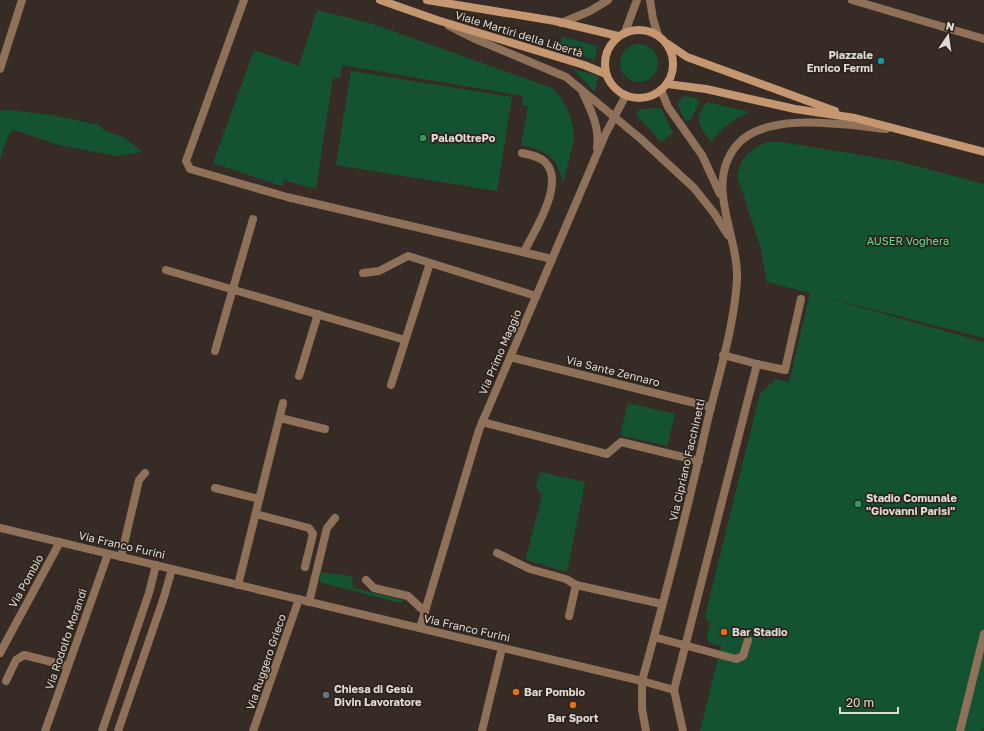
<svg xmlns="http://www.w3.org/2000/svg" width="984" height="731" viewBox="0 0 984 731" font-family="'Golos Text',sans-serif">
	<style>
		.green { fill: #145331 }
		.lines { fill: none; stroke-linecap: round; stroke-linejoin: round }
		.lane { stroke: #8f7159; stroke-width: 8 }
		.street { stroke: #8f7159; stroke-width: 8 }
		.secondary { stroke: #c59770; stroke-width: 8 }
		.culture-dot { fill: #0f9aa8; stroke: #2c231b; stroke-width: 1.5 }
		.leisure-dot { fill: #2e9e5b; stroke: #2c231b; stroke-width: 1.5 }
		.food-dot { fill: #e8710a; stroke: #2c231b; stroke-width: 1.5 }
		.worship-dot { fill: #6b7280; stroke: #2c231b; stroke-width: 1.5 }
		.labels { text-anchor: middle; stroke-width: 3.5; stroke-linejoin: round; paint-order: stroke }
		.street-label { font-size: 11px; fill: #e0dad5; stroke: #2c231b }
		.poi-label { font-size: 11px; font-weight: bold; fill: #e0dad5; stroke: #2c231b; text-anchor: start }
		.park-label { font-size: 11px; fill: #67d996; stroke: #2c231b }
	</style>
	<rect width="100%" height="100%" fill="#362c25"/>
	<g class="green">
		<path d="M317,10L373,24L552,88C567,102 573,118 574,139L563,184C558,157 546,150 521,145L528,106L522,105L523,96L342,65L340,78L333,77L316,189L284,180L282,186L213,163L254,50L299,66Z"/>
		<polygon points="563,37 597,46 595,60 559,49 561,38"/>
		<circle cx="639" cy="63" r="19"/>
		<polygon points="573,69 598,76 595,91 594,91"/>
		<polygon points="351,71 512,97 497,191 336,165"/>
		<polygon points="684,96 698,99 699,103 691,120 685,121 678,105 680,99"/>
		<path d="M707,102L750,112C733,120 722,127 711,142C699,126 693,119 707,102Z"/>
		<polygon points="661,108 673,133 661,142 636,114 640,109"/>
		<polygon points="7,110 52,115 98,125 106,131 123,137 143,152 117,156 59,145 14,130 8,135 0,160 0,111"/>
		<path d="M766,142H781L897,161L984,184V338L813,294L984,342V728L980,731H700L721,646L709,643L707,636L710,622L706,620L705,616L760,393L776,379L789,382L810,293L767,282L760,246L737,175C743,155 748,151 766,142Z"/>
		<polygon points="628,403 675,414 667,446 620,435"/>
		<polygon points="540,472 585,482 567,572 527,560 526,558 542,496 536,487"/>
		<polygon points="321,572 352,576 353,588 404,600 400,603 319,582"/>
	</g>
	<g class="lines">
		<g class="lane">
			<polyline points="244,0 186,161 190,169 287,197 552,259"/>
			<polyline points="852,0 984,39"/>
			<polyline points="0,69 22,0"/>
			<path d="M522,153C530,155 539,156 545,162C566,183 534,231 524,252"/>
			<polyline points="166,270 405,340"/>
			<polyline points="363,273 379,271 408,256 536,296"/>
			<polyline points="215,351 253,219"/>
			<polyline points="757,364 785,370 801,299"/>
			<polyline points="299,376 318,314"/>
			<polyline points="391,385 430,263"/>
			<polyline points="280,418 325,429"/>
			<polyline points="482,422 607,454 621,442 699,461"/>
			<polyline points="215,488 259,499"/>
			<polyline points="256,514 309,528 313,534 305,567"/>
			<polyline points="497,553 530,569 566,579 576,585 662,604"/>
			<polyline points="121,557 139,480 145,473"/>
			<polyline points="366,580 374,588 408,596 425,612"/>
			<polyline points="309,602 327,528 335,518"/>
			<polyline points="569,616 576,585"/>
			<polyline points="654,637 736,659 743,656 748,640"/>
			<polyline points="6,681 16,660 24,655 68,666"/>
			<polyline points="642,681 674,690"/>
			<polyline points="102,731 149,593 156,565"/>
			<polyline points="118,731 164,597 172,569"/>
			<polyline points="683,731 674,690 757,364 723,355"/>
			<polyline points="960,731 984,634"/>
		</g>
		<g class="street">
			<polyline points="650,0 653,19 658,35"/>
			<polyline points="561,23 590,11 608,0"/>
			<polyline points="449,26 473,38 566,77 641,139 694,188 714,213 728,235"/>
			<polyline points="625,32 637,0"/>
			<polyline points="661,90 668,107 702,155 720,194"/>
			<path d="M583,93C591,110 600,128 597,148"/>
			<polyline points="510,357 711,407"/>
			<polyline points="0,528 642,681 642,709 646,731"/>
			<polyline points="238,585 283,403"/>
			<polyline points="420,628 479,430 605,135 626,95"/>
			<polyline points="0,653 60,542"/>
			<path d="M642,681C666,594 688,507 708,419C719,374 734,327 737,280C739,235 704,186 736,146C765,110 846,125 886,129"/>
			<polyline points="45,731 108,554"/>
			<polyline points="253,731 299,599"/>
			<polyline points="482,731 502,648"/>
		</g>
		<g class="secondary">
			<polyline points="380,0 437,20 584,65 606,74"/>
			<polyline points="427,0 555,21 618,36"/>
			<circle cx="639" cy="64" r="34"/>
			<polyline points="668,44 687,57 835,111"/>
			<polyline points="667,84 706,89 795,109 855,118 984,152"/>
		</g>
	</g>
	<circle class="culture-dot" cx="881" cy="61" r="4"/>
	<g class="leisure-dot">
		<circle cx="423" cy="138" r="4"/>
		<circle cx="858" cy="504" r="4"/>
	</g>
	<g class="food-dot">
		<circle cx="724" cy="632" r="4"/>
		<circle cx="516" cy="692" r="4"/>
		<circle cx="573" cy="705" r="4"/>
	</g>
	<circle class="worship-dot" cx="326" cy="695" r="4"/>
	<g class="labels">
		<g class="street-label">
			<text transform="translate(519 34) rotate(17)" y="4">Viale Martiri della Libertà</text>
			<text transform="translate(500 352) rotate(-67)" y="4">Via Primo Maggio</text>
			<text transform="translate(613 371) rotate(14)" y="4">Via Sante Zennaro</text>
			<text transform="translate(687 460) rotate(-77)" y="4">Via Cipriano Facchinetti</text>
			<text transform="translate(122 545) rotate(13)" y="4">Via Franco Furini</text>
			<text transform="translate(26 581) rotate(-61)" y="4">Via Pombio</text>
			<text transform="translate(467 628) rotate(13)" y="4">Via Franco Furini</text>
			<text transform="translate(66 639) rotate(-71)" y="4">Via Rodolfo Morandi</text>
			<text transform="translate(266 662) rotate(-71)" y="4">Via Ruggero Grieco</text>
		</g>
		<g class="poi-label">
			<text x="873" y="59" text-anchor="end">Piazzale<tspan x="873" dy="13">Enrico Fermi</tspan></text>
			<text x="431" y="142">PalaOltrePo</text>
			<text x="866" y="502">Stadio Comunale<tspan x="866" dy="13">"Giovanni Parisi"</tspan></text>
			<text x="732" y="636">Bar Stadio</text>
			<text x="334" y="693">Chiesa di Gesù<tspan x="334" dy="13">Divin Lavoratore</tspan></text>
			<text x="524" y="696">Bar Pombio</text>
			<text x="573" y="722" text-anchor="middle">Bar Sport</text>
		</g>
		<g class="park-label">
			<text x="908" y="245">AUSER Voghera</text>
		</g>
	</g>
	<g transform="translate(948 36) rotate(13)" stroke="#2c231b" stroke-width="3" paint-order="stroke">
	<path d="M0-3L7 15L0 10L-7 15Z" fill="#e0dad5"/>
	<text y="-6" font-size="11" font-weight="bold" text-anchor="middle" fill="#e0dad5">N</text>
	</g>
	<path d="M840 707v6h58v-6" fill="none" stroke="#e0dad5" stroke-width="2"/>
	<text x="846" y="707" font-size="12" fill="#e0dad5" stroke="#2c231b" stroke-width="3" paint-order="stroke">20 m</text>
</svg>
